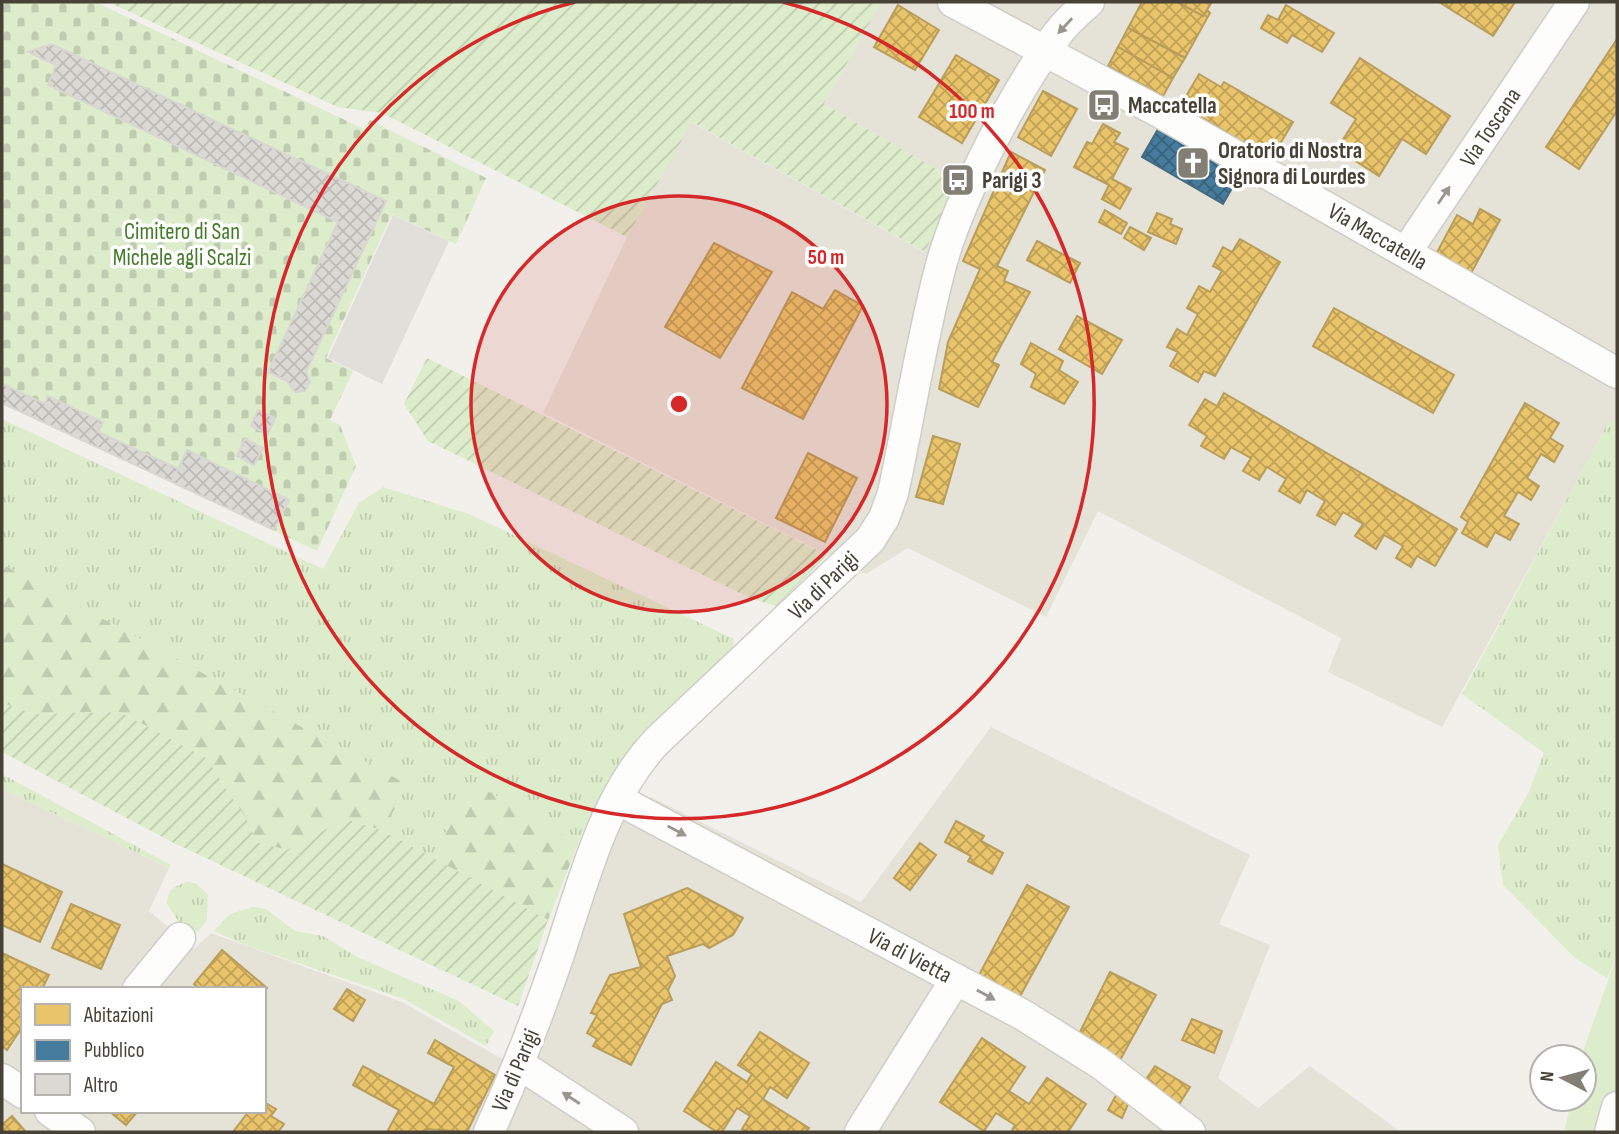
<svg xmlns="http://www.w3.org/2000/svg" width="1619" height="1134" viewBox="0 0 1619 1134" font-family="'Sofia Sans Condensed',sans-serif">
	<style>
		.residential { fill: #e5e2d8; fill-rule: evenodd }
		.grass { fill: url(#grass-tufts) }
		.forest { fill: url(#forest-firs) }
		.cemetery { fill: url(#cemetery-stones) }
		.park { fill: #ddeccb }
		.garden { fill: url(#garden-furrows) }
		.parking { fill: #e0dfda }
		.homes { fill: url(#homes-cross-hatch); stroke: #b99d5a; stroke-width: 2 }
		.public { fill: url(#public-cross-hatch); stroke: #466a7e; stroke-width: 2 }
		.building { fill: url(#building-cross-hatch); stroke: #d9d7d1; stroke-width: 2 }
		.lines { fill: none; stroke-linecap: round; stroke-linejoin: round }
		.minor-casing { stroke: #cfcdc8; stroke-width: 33 }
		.minor { stroke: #fdfdfc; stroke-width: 30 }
		.oneway { fill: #99968f }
		.ring { fill: none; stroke: #d62828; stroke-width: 3.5 }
		.labels { text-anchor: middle; stroke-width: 7; stroke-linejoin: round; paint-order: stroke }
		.poi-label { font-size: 23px; font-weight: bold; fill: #484236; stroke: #fff; text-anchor: start }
		.street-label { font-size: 23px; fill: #484236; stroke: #fff }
		.park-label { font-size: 23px; fill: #437b28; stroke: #fff }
		.centre { fill: #d62828; stroke: #fff; stroke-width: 3.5 }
		.ring-label { font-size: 21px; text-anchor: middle; font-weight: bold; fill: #d62828; stroke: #fff; stroke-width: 7; stroke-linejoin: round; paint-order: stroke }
	</style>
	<defs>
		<pattern id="grass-tufts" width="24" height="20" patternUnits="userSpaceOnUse" patternTransform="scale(1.75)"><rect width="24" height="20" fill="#ddeccb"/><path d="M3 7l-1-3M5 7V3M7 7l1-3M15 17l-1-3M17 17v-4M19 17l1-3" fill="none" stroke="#bfccaf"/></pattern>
		<pattern id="forest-firs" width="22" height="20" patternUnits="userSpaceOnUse" patternTransform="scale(1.75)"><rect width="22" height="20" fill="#ddeccb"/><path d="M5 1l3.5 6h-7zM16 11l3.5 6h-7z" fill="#bfccaf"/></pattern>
		<pattern id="cemetery-stones" width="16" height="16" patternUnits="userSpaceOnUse" patternTransform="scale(1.75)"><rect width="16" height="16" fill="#ddeccb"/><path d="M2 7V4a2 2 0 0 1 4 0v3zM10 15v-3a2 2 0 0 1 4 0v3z" fill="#bfccaf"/></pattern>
		<pattern id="garden-furrows" width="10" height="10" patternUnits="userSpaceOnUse" patternTransform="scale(1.75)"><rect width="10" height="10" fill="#ddeccb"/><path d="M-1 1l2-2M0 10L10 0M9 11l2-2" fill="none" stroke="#bfccaf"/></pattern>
		<pattern id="homes-cross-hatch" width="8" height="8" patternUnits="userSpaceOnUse" patternTransform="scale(1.75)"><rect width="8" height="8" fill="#e9c46a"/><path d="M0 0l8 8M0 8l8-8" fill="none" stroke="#bfa158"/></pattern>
		<pattern id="public-cross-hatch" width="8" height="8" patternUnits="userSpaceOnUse" patternTransform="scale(1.75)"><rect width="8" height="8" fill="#457b9d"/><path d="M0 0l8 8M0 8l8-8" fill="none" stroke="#39617a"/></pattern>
		<pattern id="building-cross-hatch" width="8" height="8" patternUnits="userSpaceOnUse" patternTransform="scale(1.75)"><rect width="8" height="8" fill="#dbd9d3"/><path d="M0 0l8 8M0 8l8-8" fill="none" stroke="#bdbbb6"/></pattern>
	</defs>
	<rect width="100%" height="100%" fill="#f1f0eb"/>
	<g class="residential">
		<polygon points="881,2 1617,2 1617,423 1610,420 1442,727 1328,672 1341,638 1098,511 1046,617 908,548 866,574 543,413 627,237 691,122 924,252 957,181 824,104"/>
		<path d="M991,727L1250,855L1219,924L1270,945L1218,1078L1258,1108L1310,1066L1401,1132H2V789L169,868L149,911L194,949L211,933L402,1002L525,1072L616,826L651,797L861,902ZM23,989H264V1111H23Z"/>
	</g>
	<g class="grass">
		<path d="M2,419L323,569L359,503L383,487L469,514L734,639L733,647C672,705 609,763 578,844L488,791L454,812L434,861L381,830L398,804L403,782L2,564Z"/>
		<polygon points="1610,419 1617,423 1617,955 1607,978 1575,958 1503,885 1498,845 1528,794 1544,753 1462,694"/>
		<polygon points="2,774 171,865 169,868 2,789"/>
		<path d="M188,882L197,884L208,895L207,920L198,932L180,924L167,904C166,891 177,884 188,882Z"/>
		<polygon points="253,907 266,909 295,931 323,936 357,957 459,1001 494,1031 486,1046 404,999 245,945 214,931 230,914"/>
	</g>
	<g class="forest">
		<polygon points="2,564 403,782 398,804 381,830 345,819 287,850 256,842 249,823 206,758 120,712 33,714 2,703"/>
		<polygon points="488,791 578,844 548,920 434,861 454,812"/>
	</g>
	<polygon class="cemetery" points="3,2 95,2 364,129 370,120 486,178 456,244 392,214 326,358 353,371 330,420 340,425 356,466 317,551 2,403"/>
	<polygon class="park" points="1617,955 1617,1132 1564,1132 1572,1099 1584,1099 1584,1057 1581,1057"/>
	<g class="garden">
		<polygon points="108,2 881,2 824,104 957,181 925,252 692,122 627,237 382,113 338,107"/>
		<polygon points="427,358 827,555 776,606 750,598 428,441 404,404"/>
		<polygon points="2,703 33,714 120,712 206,758 249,823 256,842 287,850 345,819 381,830 548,920 518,1006 174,843 2,752"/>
	</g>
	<polygon class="parking" points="393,215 449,241 382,384 328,358"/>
	<g class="homes">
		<polygon points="1142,2 1182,2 1181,4 1203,16 1207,10 1210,13 1185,58 1128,28"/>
		<polygon points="1182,2 1212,2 1203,16 1181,4"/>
		<polygon points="1439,2 1515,2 1493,36"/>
		<polygon points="898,5 939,30 915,70 874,47"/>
		<polygon points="1286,5 1334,33 1322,52 1292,35 1287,43 1261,28 1268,15 1278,20"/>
		<polygon points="1128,28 1185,58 1173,78 1118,47"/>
		<polygon points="1617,39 1617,111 1579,169 1546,147"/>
		<polygon points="1118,47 1173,78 1163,96 1108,66"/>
		<polygon points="956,55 999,80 962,143 919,117"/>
		<polygon points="1360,58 1450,116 1426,154 1402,139 1379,176 1337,149 1356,119 1331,103"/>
		<polygon points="1199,74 1221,87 1224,82 1293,122 1271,159 1181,105"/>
		<polygon points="1043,91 1077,109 1051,156 1018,137"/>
		<polygon points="1103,124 1120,133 1114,142 1128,149 1112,179 1131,189 1120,209 1102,199 1109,185 1074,167 1087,142 1092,144"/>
		<polygon points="1011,152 1045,170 997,266 1008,271 1004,281 1030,292 992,362 999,365 978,407 939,389 948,342 980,269 963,261"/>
		<polygon points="1480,209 1500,220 1469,277 1434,258 1457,215 1473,224"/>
		<polygon points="1105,210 1127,223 1121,234 1099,222"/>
		<polygon points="1157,213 1172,219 1170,224 1182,229 1176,244 1148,232"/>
		<polygon points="1130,227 1151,238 1144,250 1124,238"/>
		<polygon points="1240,239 1280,262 1215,376 1204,371 1198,382 1170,366 1178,352 1167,347 1177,329 1187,335 1198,314 1187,308 1199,286 1210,292 1222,271 1213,266 1223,247 1232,252"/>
		<polygon points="1037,241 1080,263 1070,283 1027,260"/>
		<polygon points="714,243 772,272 720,358 665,327"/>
		<polygon points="835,290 863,306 803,419 742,388 792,292 823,309"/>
		<polygon points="1334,308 1454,375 1433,413 1313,346"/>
		<polygon points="1077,316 1122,340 1102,374 1059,349"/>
		<polygon points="1031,343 1063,361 1059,370 1078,382 1064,404 1031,387 1036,374 1021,364"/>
		<polygon points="1224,393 1457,529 1435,566 1417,556 1411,567 1396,558 1403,546 1384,535 1376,549 1355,536 1363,524 1343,512 1335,525 1317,515 1325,501 1307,490 1300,503 1279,491 1286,479 1267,467 1259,480 1243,471 1251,458 1231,447 1224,459 1201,446 1207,436 1189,425 1205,399 1217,406"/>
		<polygon points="1525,403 1559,423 1550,438 1563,446 1554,462 1541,454 1527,478 1539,486 1531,500 1518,492 1504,516 1519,524 1510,540 1495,532 1487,547 1462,533 1468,522 1461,517"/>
		<polygon points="933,436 960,444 943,504 916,497"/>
		<polygon points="808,453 857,478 825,542 776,518"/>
		<polygon points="956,821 984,836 981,841 1003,853 992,874 968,861 971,856 945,842"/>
		<polygon points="920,843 936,855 910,890 894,878"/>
		<polygon points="2,864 62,892 40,942 2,925"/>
		<polygon points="1027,885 1069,907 1019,998 979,975"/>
		<polygon points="687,888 743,918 733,935 709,948 703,944 667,956 675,976 668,990 672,1000 662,1004 631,1065 593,1046 597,1039 587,1033 597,1015 591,1013 610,975 641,967 624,914"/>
		<polygon points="71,904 120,925 101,969 52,948"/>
		<polygon points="222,950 267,988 264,992 264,989 200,989 194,984"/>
		<polygon points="2,953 49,975 42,989 23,989 23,1026 7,1050 2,1046"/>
		<polygon points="1110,972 1156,995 1120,1060 1080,1032"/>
		<polygon points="347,989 365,1000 353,1021 334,1009"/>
		<polygon points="1192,1019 1222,1031 1214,1053 1182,1040"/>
		<polygon points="760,1032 809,1063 787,1098 770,1087 763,1099 809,1128 806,1132 748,1132 742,1129 750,1116 737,1108 722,1132 717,1132 684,1111 716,1062 747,1082 752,1074 738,1065"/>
		<polygon points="982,1038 1025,1067 1009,1091 1029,1104 1047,1078 1086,1104 1068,1132 1011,1132 1015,1125 996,1113 984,1131 940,1102"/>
		<polygon points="435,1040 495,1075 467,1132 427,1129 425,1132 387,1132 399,1110 353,1085 363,1066 434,1104 454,1067 428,1053"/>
		<polygon points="1155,1066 1190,1087 1178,1106 1145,1081"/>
		<polygon points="1116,1095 1129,1102 1122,1118 1108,1110"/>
		<polygon points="264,1102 276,1109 271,1116 284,1124 278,1132 233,1132 249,1111 264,1111"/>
		<polygon points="109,1111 138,1111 126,1125"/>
		<polygon points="12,1116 26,1132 2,1132 2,1125"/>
	</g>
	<polygon class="public" points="1162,122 1243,169 1223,204 1142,157"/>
	<g class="building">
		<polygon points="51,44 386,201 306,372 310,382 305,391 295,392 287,381 268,372 338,222 48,85 56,65 28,52"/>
		<polygon points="2,384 45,404 48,396 103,422 98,432 179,469 172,482 2,403"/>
		<polygon points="258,410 275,418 268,434 251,426"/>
		<polygon points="245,439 263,448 254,465 237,456"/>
		<polygon points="187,450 289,500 274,530 172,482"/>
	</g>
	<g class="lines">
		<defs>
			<g id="minor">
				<polyline points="953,2 1159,112 1617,373"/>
				<polyline points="1406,252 1574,2"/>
				<polyline points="617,799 1023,1015 1101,1064 1190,1132"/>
				<polyline points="138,989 180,938"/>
				<polyline points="519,1064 623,1132"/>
				<polyline points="2,1079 23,1093"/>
				<polyline points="50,1111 80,1132"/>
				<path d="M489,1132C514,1077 536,1021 556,963C582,889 601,800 657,741L870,540L884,518L893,493C909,419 921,342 940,269C958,200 1015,89 1059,32C1067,21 1079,11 1089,2"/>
				<polyline points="860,1132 956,979"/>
				<polyline points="1610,1132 1617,1107"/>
			</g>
		</defs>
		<use href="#minor" class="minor-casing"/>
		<use href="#minor" class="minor"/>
	</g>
	<defs><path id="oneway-solid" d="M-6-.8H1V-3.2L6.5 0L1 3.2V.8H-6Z" transform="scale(1.75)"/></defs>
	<g class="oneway">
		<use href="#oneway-solid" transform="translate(1065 26) rotate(133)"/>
		<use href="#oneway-solid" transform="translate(1444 195) rotate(-56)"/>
		<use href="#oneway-solid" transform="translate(677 831) rotate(28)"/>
		<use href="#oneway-solid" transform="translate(986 995) rotate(29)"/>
		<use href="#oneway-solid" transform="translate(571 1098) rotate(-147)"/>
	</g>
	<circle cx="679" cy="404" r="208" fill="#d62828" fill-opacity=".12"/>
	<g class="ring">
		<circle cx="679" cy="404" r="208"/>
		<path d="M783 2A415 415 0 1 1 575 2"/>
	</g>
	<defs>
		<symbol id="bus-square" viewBox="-11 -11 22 22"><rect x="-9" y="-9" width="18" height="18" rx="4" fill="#837f75" stroke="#fff"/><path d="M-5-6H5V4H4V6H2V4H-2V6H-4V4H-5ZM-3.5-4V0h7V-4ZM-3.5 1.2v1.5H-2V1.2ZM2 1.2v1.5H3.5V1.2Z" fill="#fff"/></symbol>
		<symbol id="church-square" viewBox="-11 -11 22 22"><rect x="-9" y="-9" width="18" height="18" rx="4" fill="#837f75" stroke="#fff"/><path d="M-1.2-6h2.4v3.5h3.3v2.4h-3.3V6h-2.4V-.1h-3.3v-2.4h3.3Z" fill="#fff"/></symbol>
	</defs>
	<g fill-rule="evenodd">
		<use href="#bus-square" x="1085" y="86" width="38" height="38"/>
		<use href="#church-square" x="1174" y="144" width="38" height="38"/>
		<use href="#bus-square" x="939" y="161" width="38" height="38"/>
	</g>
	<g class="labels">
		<g class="poi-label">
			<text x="1128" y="113">Maccatella</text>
			<text x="1218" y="158">Oratorio di Nostra<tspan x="1218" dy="26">Signora di Lourdes</tspan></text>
			<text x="982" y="188">Parigi 3</text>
		</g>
		<g class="street-label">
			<text transform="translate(1490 127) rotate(-56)" y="8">Via Toscana</text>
			<text transform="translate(1378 236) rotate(30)" y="8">Via Maccatella</text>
			<text transform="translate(823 585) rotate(-44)" y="8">Via di Parigi</text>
			<text transform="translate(910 955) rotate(28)" y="8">Via di Vietta</text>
			<text transform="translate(515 1070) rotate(-67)" y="8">Via di Parigi</text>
		</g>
		<g class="park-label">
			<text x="182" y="239">Cimitero di San<tspan x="182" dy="26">Michele agli Scalzi</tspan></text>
		</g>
	</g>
	<circle cx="679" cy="404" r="10" class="centre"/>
	<g class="ring-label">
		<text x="972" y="118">100 m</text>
		<text x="826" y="264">50 m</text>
	</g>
	<rect width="1619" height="1134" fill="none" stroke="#484236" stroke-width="7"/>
	<rect x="21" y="987" width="245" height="126" fill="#ffffff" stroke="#b6b3af" stroke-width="2"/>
	<rect x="35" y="1004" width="35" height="21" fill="#e9c46a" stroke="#b6b3af" stroke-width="2"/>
	<text x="84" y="1022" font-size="21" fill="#484236">Abitazioni</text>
	<rect x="35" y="1040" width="35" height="21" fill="#457b9d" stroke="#b6b3af" stroke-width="2"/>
	<text x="84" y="1057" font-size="21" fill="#484236">Pubblico</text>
	<rect x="35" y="1074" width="35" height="21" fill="#dbd9d3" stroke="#b6b3af" stroke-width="2"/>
	<text x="84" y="1092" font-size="21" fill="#484236">Altro</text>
	<g transform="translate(1563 1078) rotate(276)"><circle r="33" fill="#ffffff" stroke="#b6b3af" stroke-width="2"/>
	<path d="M0-5L12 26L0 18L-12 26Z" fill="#837f75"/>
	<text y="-10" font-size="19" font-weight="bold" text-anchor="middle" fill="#484236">N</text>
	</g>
</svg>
